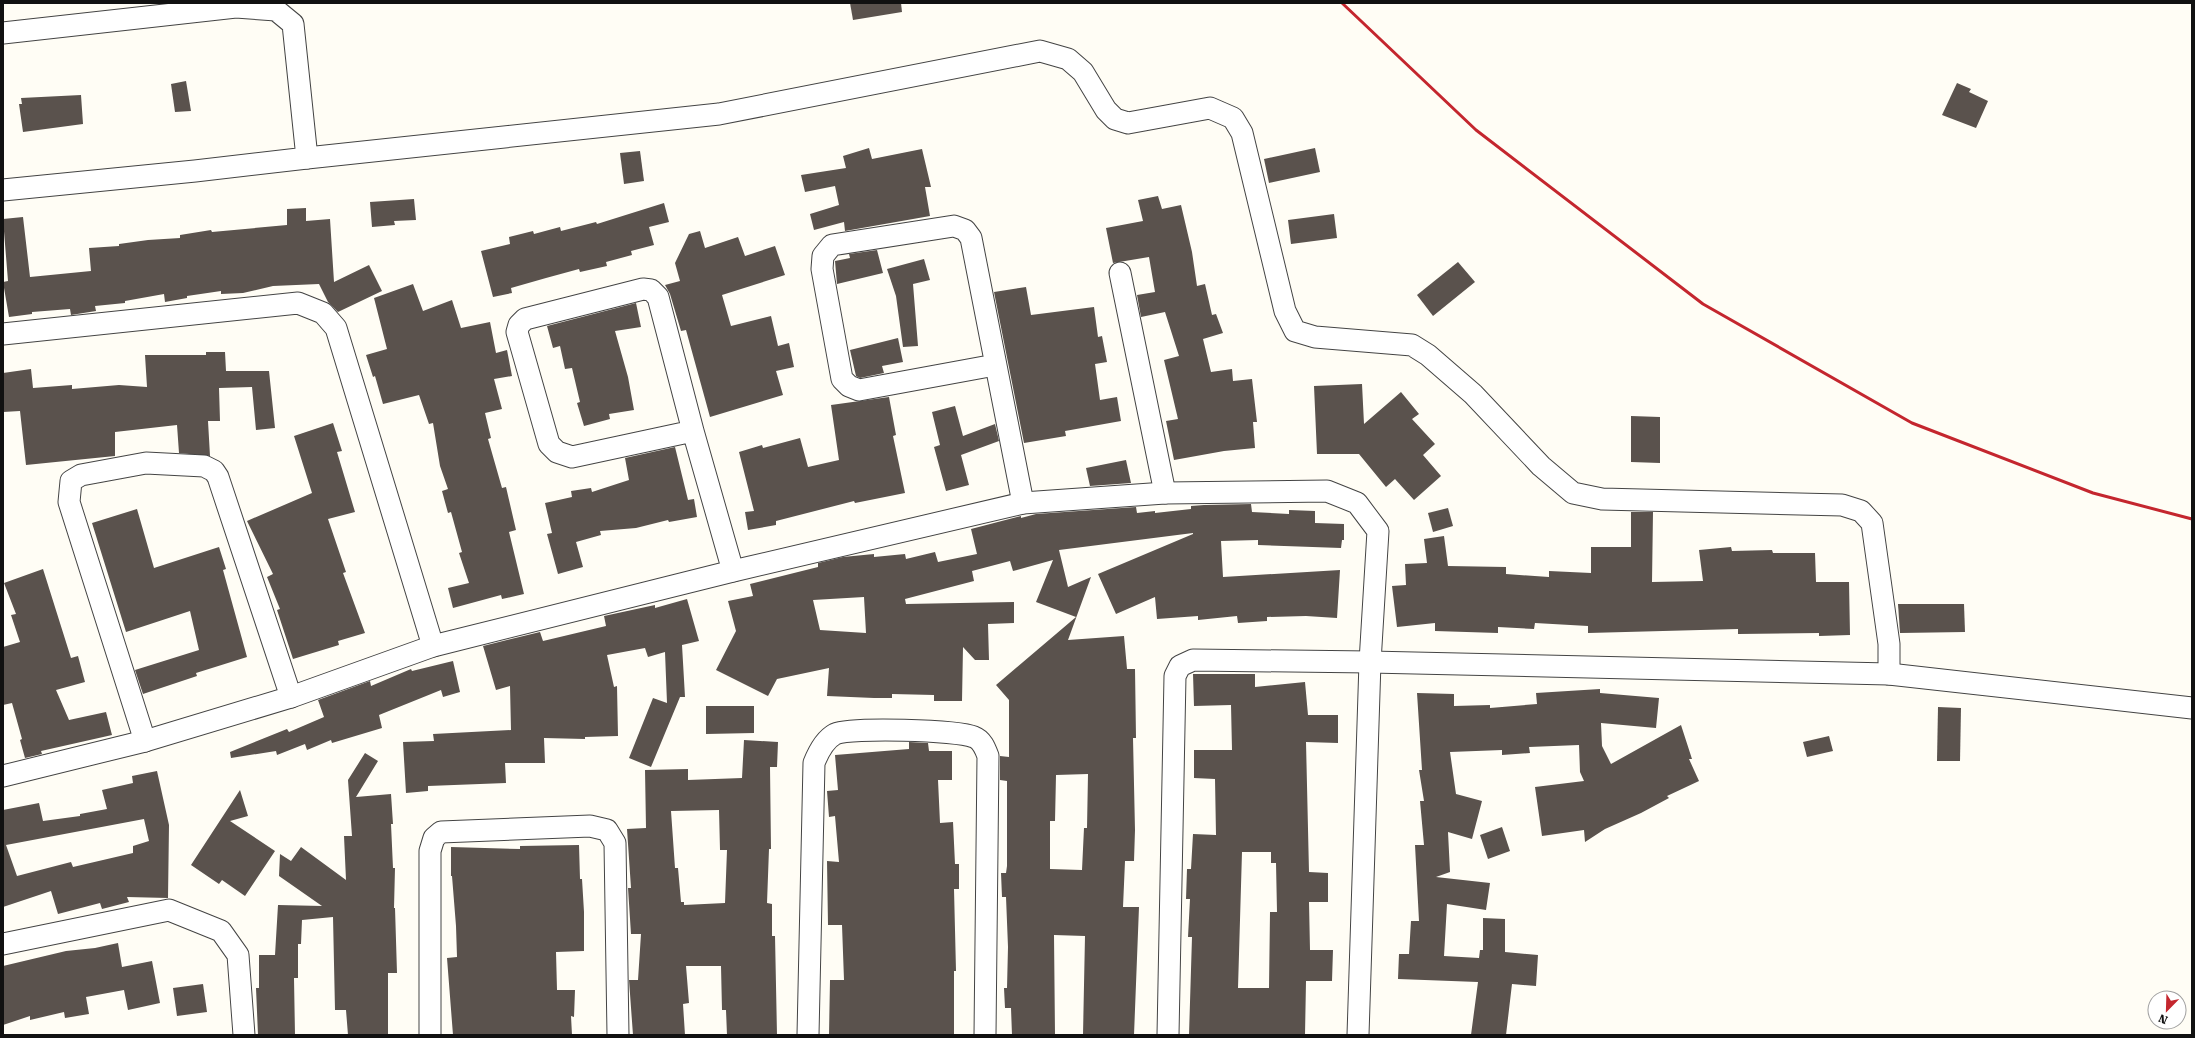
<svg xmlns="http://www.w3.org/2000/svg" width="2195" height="1038" viewBox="0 0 2195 1038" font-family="'Roboto Serif',serif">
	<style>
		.building { fill: #5a524d; fill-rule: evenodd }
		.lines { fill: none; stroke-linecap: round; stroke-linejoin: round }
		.minor-casing { stroke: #444; stroke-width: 23 }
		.minor { stroke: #fff; stroke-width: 21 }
		.rail { stroke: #c4262e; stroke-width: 3 }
	</style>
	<rect width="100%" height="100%" fill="#fffdf5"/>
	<g class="building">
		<polygon points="850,3 901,3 902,12 853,20"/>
		<polygon points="186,81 191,111 175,112 171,84"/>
		<polygon points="1957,83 1971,89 1969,92 1988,101 1976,128 1942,115"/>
		<polygon points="81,95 83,124 23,132 19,104 22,104 21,98"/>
		<polygon points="869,148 872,159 922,149 931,187 925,187 930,216 845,231 844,222 814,230 810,214 839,205 835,186 805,192 801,175 846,168 843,156"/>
		<polygon points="1315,148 1320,172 1269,183 1264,159"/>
		<polygon points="640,151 644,181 624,184 620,153"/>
		<polygon points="1158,196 1162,209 1181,205 1192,252 1197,286 1205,284 1212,315 1216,314 1223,333 1203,339 1211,372 1232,369 1233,381 1252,379 1257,422 1253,422 1255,448 1224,451 1174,460 1166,421 1178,419 1164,360 1179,356 1165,312 1141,317 1137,295 1155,292 1149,257 1113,263 1106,228 1143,221 1138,200"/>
		<polygon points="414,199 416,220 394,221 395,225 372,227 370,202"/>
		<polygon points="664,203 669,222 649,227 654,245 631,251 632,255 606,262 607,266 580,272 579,269 546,278 511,288 512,293 493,297 481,251 510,244 509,237 533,231 534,234 560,227 561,231 596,222 597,224"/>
		<polygon points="306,208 306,221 330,219 334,282 369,265 382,291 338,312 328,302 319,284 273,286 243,293 221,294 221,291 187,296 187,298 165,302 164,294 125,301 125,303 95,306 96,311 71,315 70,309 32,312 32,314 9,317 3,282 8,281 3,219 23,217 30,277 91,271 89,248 119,246 119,244 148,240 180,238 180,235 211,230 212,232 287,225 287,209"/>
		<polygon points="1334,214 1337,238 1291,244 1288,220"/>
		<polygon points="700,231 705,248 738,237 745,256 775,246 785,275 722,295 731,326 771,316 778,346 789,343 794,367 776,371 783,395 710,417 686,330 681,331 670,294 665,285 680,281 675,263 689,234"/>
		<polygon points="877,250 883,273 837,284 835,261 850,258 849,254"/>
		<polygon points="924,259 930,280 913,284 918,346 903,347 896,296 887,269"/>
		<polygon points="1458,262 1475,282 1433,316 1417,295"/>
		<polygon points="413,284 423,311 452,300 461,328 490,322 496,353 507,350 512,376 494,379 502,409 485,413 491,438 488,439 502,488 506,487 516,530 509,532 524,594 502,599 501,595 453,608 448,588 469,583 459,553 462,552 451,512 448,513 442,491 448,489 440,466 433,423 429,424 419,395 383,404 375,376 373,377 366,355 387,349 374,298"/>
		<polygon points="1026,287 1031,315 1094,307 1098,337 1102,336 1107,362 1095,364 1100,400 1117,397 1121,421 1065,431 1066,436 1024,443 994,292"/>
		<polygon points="636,303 641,327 615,331 628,377 634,410 609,414 610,419 584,426 577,403 580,402 572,368 565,369 560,346 553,348 547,326"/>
		<polygon points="898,338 903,362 882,366 884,373 860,378 856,376 850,350"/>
		<polygon points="206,352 225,352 226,371 269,371 275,428 256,430 252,387 219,388 220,421 208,421 210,456 179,453 177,425 115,432 115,456 26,465 20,411 3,412 3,373 31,369 33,388 72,385 72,389 119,385 147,387 145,355 206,355"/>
		<polygon points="1362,384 1364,424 1401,392 1419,414 1412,419 1435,444 1423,455 1441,476 1414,500 1395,479 1386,487 1359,454 1317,454 1314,386"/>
		<polygon points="889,397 896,435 893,436 905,493 855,503 854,501 776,521 776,525 748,530 745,512 754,511 739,452 762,445 763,448 800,438 808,467 839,460 831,405"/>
		<polygon points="955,406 963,436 995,424 999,441 961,455 969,485 946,491 934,447 940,445 932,412"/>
		<polygon points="1631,416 1660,417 1660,463 1631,462"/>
		<polygon points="333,423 342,451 337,452 355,512 328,519 346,572 343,573 365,633 338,641 339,645 293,659 277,610 280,609 267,577 273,574 247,521 312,493 294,436"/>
		<polygon points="675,447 688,500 694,499 697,517 669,522 668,520 636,528 600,531 601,535 576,542 583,567 558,574 547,534 552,533 545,503 572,497 571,491 591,488 592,492 629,480 625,458"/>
		<polygon points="1126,460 1131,483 1090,486 1086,468"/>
		<path d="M1251,504L1252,512L1289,514V510L1315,511V523L1344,524V540H1342L1341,548L1258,545V540L1221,541L1223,577L1340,570L1337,618L1306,616L1267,617V621L1238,623L1237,616L1198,620V616L1157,619L1155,597L1116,614L1098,574L1193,534V533L1059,550L1068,587L1091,577L1068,640L1124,636L1127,669H1135L1136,738H1133L1135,830L1134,861H1125L1123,907H1139L1134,1035H1083L1085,936L1054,935L1055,1035H1012L1011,1008H1005L1004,988H1007L1008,947L1006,897H1002L1001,873H1006L1007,866V781L1000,780V756L1009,757V700L996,685L1076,617L1036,602L1053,560L1013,571L1010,561L972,571L974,581L905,599L906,604L1014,602V623L988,624L989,660H975L963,647L962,701H934V695L892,694V698H874L827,696L829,668L777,679L768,696L716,670L736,631L728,601L753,596L750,584L818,567V563L843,557L874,554V557L905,554L906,559L935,552L938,562L977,554L971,529L1021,516V518L1036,514L1136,507L1137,513L1155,511V513L1191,509V506L1204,505ZM864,597L866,633L820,630L813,600ZM1088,774L1087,828H1084L1082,870L1050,869V821H1055L1056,775Z"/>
		<polygon points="1448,508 1453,526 1433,532 1428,513"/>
		<polygon points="137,509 154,568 219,547 226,569 223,570 247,657 196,673 197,676 143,694 135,670 199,650 190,611 126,632 92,523"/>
		<polygon points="1631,512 1653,512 1652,582 1703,581 1699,550 1731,547 1732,551 1772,550 1773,553 1815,553 1816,582 1849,582 1850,635 1819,636 1819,633 1738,634 1738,629 1588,633 1588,626 1535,623 1534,629 1498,627 1498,633 1435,631 1435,623 1397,627 1392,586 1406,585 1405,564 1427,563 1424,539 1444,536 1448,566 1506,567 1506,574 1549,577 1549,571 1591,573 1591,547 1631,547"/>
		<polygon points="43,569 71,658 78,656 85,682 56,690 69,720 106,712 112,735 41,751 42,754 25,758 20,740 22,739 12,703 3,705 3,647 20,642 11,615 16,614 4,583"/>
		<polygon points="687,599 699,641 682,645 685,697 680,697 651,767 629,758 653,698 667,703 665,652 648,657 645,648 607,655 614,687 617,686 618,736 585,737 585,739 544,738 545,763 505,763 506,783 428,786 428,791 406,793 403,742 434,741 433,734 511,730 510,686 496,690 483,646 540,632 543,641 606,626 604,616 655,605 655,608"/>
		<polygon points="1898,604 1964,604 1965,632 1900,633"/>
		<polygon points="453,661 460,692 443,697 441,690 379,715 382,728 332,743 331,740 307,750 305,744 277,755 276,751 231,758 230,752 287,729 289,732 324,717 318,700 370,681 371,686 411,669 412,671"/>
		<path d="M1193,674H1255V687L1305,682L1308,715H1338V743L1306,742L1309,872L1328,873V902H1309L1310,950H1333L1332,981H1306L1305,1035H1189L1192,937H1188L1190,899H1186L1187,869H1191L1193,834L1216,835L1215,779L1194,778V750H1232L1231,705L1194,706ZM1242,852H1271V863H1276L1277,912H1270L1269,988H1238Z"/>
		<polygon points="1600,689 1600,693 1659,698 1656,728 1601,723 1602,746 1611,764 1681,725 1692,759 1689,759 1699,781 1667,796 1669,798 1641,813 1605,829 1585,842 1584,830 1542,836 1535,787 1584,781 1580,772 1579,745 1529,747 1530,753 1502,755 1502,750 1450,752 1456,794 1482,801 1472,839 1448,832 1450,872 1436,877 1490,883 1486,910 1447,904 1444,956 1479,958 1480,950 1483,950 1483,918 1505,919 1505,952 1538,955 1536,986 1512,984 1506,1035 1471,1035 1478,982 1398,979 1399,954 1409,954 1411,921 1419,921 1415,845 1424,845 1420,801 1424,801 1419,770 1422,770 1417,693 1454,694 1454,706 1490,705 1490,708 1537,704 1536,693"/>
		<polygon points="706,706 754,706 754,733 706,734"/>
		<polygon points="1938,707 1961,708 1960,761 1937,761"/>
		<polygon points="1829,736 1833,751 1807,757 1803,742"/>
		<path d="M744,740L778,742L777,767H770L771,849H769L767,903L772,904V936H775L777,1035H727L726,1010H722L721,966H686L689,1003L683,1004L685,1035H633L629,980H638L641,934H631L628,888H631L627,829L646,828L645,770L688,769V780L742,778ZM719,810L720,850H727L725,903L684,905V902H681L678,868H675L671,811Z"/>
		<polygon points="909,742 928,743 929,751 952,751 952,780 938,780 940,823 953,822 955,864 959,864 959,889 954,889 956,971 954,971 954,1035 829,1035 830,980 844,980 842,925 828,925 827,861 839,862 835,816 829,817 827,791 838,790 835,755 909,749"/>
		<polygon points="365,753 378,761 356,797 391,794 393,824 391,824 393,868 395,868 394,908 395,908 397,973 388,973 388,1035 348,1035 346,1010 335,1010 333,917 302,920 301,944 298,944 298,978 294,978 295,1035 258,1035 256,988 259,988 259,955 275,955 278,905 322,906 279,876 280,854 291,861 301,847 346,880 344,836 352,836 348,780"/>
		<path d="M157,771L169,825L168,898L127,897L129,902L102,909L100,903L58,914L51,891L3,907V810L39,803L43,821L80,816V814L107,809L102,790L133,783L132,776ZM144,819L149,841L133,846V853L73,867L71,862L17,876L6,845Z"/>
		<polygon points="240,790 248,816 230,821 275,851 245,896 222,880 219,884 191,865"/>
		<polygon points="1502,827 1510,851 1488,859 1480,835"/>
		<polygon points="579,845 580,879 582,879 584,912 584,951 556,952 557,990 575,990 574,1017 571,1016 572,1035 453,1035 447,958 457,957 456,926 452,876 451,876 451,847 520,849 520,846"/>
		<polygon points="118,943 122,967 152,961 160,1003 128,1010 124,990 86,997 89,1014 65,1018 64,1012 30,1020 30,1016 3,1025 3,966 66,951 95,948"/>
		<polygon points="203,984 207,1012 177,1016 173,988"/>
	</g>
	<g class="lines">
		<defs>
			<g id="minor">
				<polyline points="3,33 236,7 276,10 293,24 307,158 195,171 3,190"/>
				<polyline points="307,158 719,114 1040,51 1068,59 1083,72 1106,110 1115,119 1128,123 1210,108 1233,118 1242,133 1285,311 1295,331 1315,337 1412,345 1428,355 1473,394 1541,466 1573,493 1602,499 1842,505 1861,511 1872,523 1889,644 1889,674"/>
				<polyline points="1120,273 1165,493"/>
				<polyline points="3,334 298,303 323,313 336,328 433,646"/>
				<polyline points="995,365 859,390 849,386 842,379 822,269 823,256 832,245 954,226 965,230 971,238 1023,503"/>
				<polyline points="693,431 572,457 557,452 549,444 517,332 519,325 525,319 643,289 651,290 658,297 693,431 733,571"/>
				<polyline points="145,741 69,502 71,481 81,475 146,463 204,466 214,471 218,477 291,697"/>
				<polyline points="3,776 145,741 291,697 433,646 733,571 1023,503 1165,493 1327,491 1357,503 1378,531 1370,662 1358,1035"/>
				<polyline points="3,944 169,910 221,931 238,955 244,1035"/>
				<polyline points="430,1035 430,851 434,838 441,832 590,826 607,830 615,843 618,1035"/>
				<path d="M808,1035L814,763C818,753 824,740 835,734C851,727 957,730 974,737C982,740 985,748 988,756L985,1035"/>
				<polyline points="1168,1035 1175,676 1180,666 1193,660 1370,662 1889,674 2192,708"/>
			</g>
		</defs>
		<use href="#minor" class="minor-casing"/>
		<use href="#minor" class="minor"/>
		<polyline class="rail" points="1342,3 1476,130 1703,304 1912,423 2093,493 2192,519"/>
	</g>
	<rect width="2195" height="1038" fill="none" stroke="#111111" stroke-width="8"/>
	<g transform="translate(2167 1010) rotate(203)"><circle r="19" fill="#ffffff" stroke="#a0a0a0"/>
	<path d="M0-3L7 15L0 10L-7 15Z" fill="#c4262e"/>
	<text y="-6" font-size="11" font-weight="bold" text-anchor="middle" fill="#111111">N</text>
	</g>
</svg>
